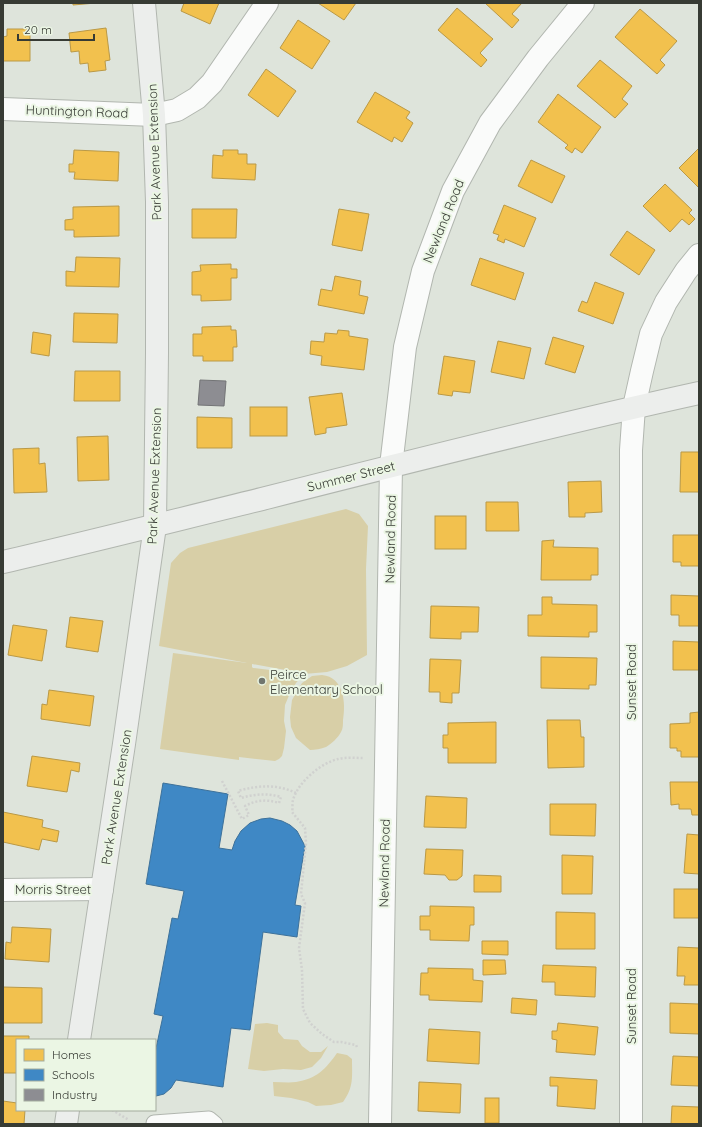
<svg xmlns="http://www.w3.org/2000/svg" width="702" height="1127" viewBox="0 0 702 1127" font-family="Quicksand,sans-serif">
	<style>
		.green { fill: #d8cfa7; fill-rule: evenodd }
		.homes { fill: #f2c14e; stroke: #ba9946 }
		.schools { fill: #3f88c5; stroke: #3d719a }
		.industry { fill: #8d8d92; stroke: #737476 }
		.lines { fill: none; stroke-linecap: round; stroke-linejoin: round }
		.service-casing { stroke: #b1b6af; stroke-width: 17 }
		.minor-casing { stroke: #b1b6af; stroke-width: 24 }
		.secondary-casing { stroke: #b1b6af; stroke-width: 24 }
		.path { stroke: #d0d1cf; stroke-width: 2.5; stroke-dasharray: 2 2; stroke-linecap: butt }
		.service { stroke: #fafbfa; stroke-width: 15 }
		.minor { stroke: #fafbfa; stroke-width: 22 }
		.secondary { stroke: #eceeec; stroke-width: 22 }
		.poi-dot { fill: #71766e; stroke: #ebf6e4; stroke-width: 1.5 }
		.labels { text-anchor: middle; stroke-width: 4; stroke-linejoin: round; paint-order: stroke }
		.street-label { font-size: 13px; fill: #373b34; stroke: #ebf6e4 }
		.poi-label { font-size: 13px; fill: #373b34; stroke: #ebf6e4; text-anchor: start }
	</style>
	<rect width="100%" height="100%" fill="#dee4db"/>
	<g class="green">
		<path d="M346,509L359,514L368,526L366,569L367,655L347,666L327,672L304,674L296,683L290,693L285,705L284,721L286,731L284,748L282,756L279,759L275,761L239,757V760L160,749L173,653L247,663L159,646L171,563L180,553L188,548ZM252,664L302,673V674L253,668L252,667Z"/>
		<path d="M322,675C344,677 346,703 343,720C343,724 343,729 341,732C338,738 331,744 326,747C321,749 315,750 310,750L296,738L291,727L290,717L292,700L302,683L312,676Z"/>
		<polygon points="267,1023 278,1025 278,1032 284,1039 298,1040 302,1046 310,1052 321,1052 328,1046 321,1058 312,1067 301,1070 283,1069 264,1071 248,1069 255,1024"/>
		<path d="M337,1053L347,1055L352,1059C352,1077 354,1087 343,1102L331,1105L316,1106L308,1102L291,1098L274,1096L273,1082C281,1082 289,1083 296,1082C316,1079 326,1069 337,1053Z"/>
	</g>
	<g class="homes">
		<polygon points="73,3 96,3 73,5"/>
		<polygon points="184,3 219,3 210,24 181,11"/>
		<polygon points="318,3 356,3 344,20"/>
		<polygon points="485,3 522,3 512,14 519,20 512,28"/>
		<polygon points="457,8 493,39 480,53 487,60 481,67 438,30"/>
		<polygon points="640,9 677,41 660,60 665,65 657,74 615,37"/>
		<polygon points="298,20 330,41 312,69 280,48"/>
		<polygon points="106,28 110,60 105,61 106,70 89,72 88,63 80,64 79,51 71,52 69,33"/>
		<polygon points="7,29 30,29 30,61 3,61 3,37 7,36"/>
		<polygon points="600,60 632,86 622,99 628,104 615,118 577,86"/>
		<polygon points="266,69 296,91 278,117 248,95"/>
		<polygon points="375,92 410,112 406,118 413,123 402,142 394,137 392,142 357,122"/>
		<polygon points="558,94 601,127 582,153 575,148 572,153 565,148 568,145 538,122"/>
		<polygon points="699,148 699,188 679,168"/>
		<polygon points="74,150 119,152 118,181 74,179 75,172 69,172 69,164 73,164"/>
		<polygon points="223,150 238,150 238,154 247,154 247,164 256,164 255,180 212,178 213,155 223,156"/>
		<polygon points="531,160 565,176 552,203 518,186"/>
		<polygon points="665,184 692,210 689,213 695,219 689,225 682,219 670,232 643,206"/>
		<polygon points="504,205 536,218 524,247 505,239 504,243 497,240 499,235 493,233"/>
		<polygon points="119,206 119,236 74,237 74,230 65,230 65,220 73,219 73,207"/>
		<polygon points="192,209 237,209 236,238 192,238"/>
		<polygon points="339,209 369,214 362,251 332,245"/>
		<polygon points="627,231 655,250 639,275 610,255"/>
		<polygon points="76,257 120,258 119,287 66,286 66,271 75,272"/>
		<polygon points="480,258 524,273 515,300 471,285"/>
		<polygon points="231,264 231,269 237,269 237,278 231,278 231,300 201,301 201,295 192,295 192,272 201,271 200,265"/>
		<polygon points="335,276 361,281 359,295 368,297 364,314 318,305 321,289 332,291"/>
		<polygon points="595,282 624,293 613,324 578,311 582,301 587,303"/>
		<polygon points="74,313 118,314 117,343 73,342"/>
		<polygon points="231,326 231,330 236,330 237,347 233,347 233,361 203,361 203,356 193,356 193,334 202,334 202,327"/>
		<polygon points="338,330 349,331 349,336 368,339 364,370 321,365 322,356 310,354 311,341 324,342 325,333 337,334"/>
		<polygon points="33,332 51,335 49,356 31,353"/>
		<polygon points="553,337 584,346 575,373 545,364"/>
		<polygon points="498,341 531,348 524,379 491,372"/>
		<polygon points="444,356 475,361 470,393 453,391 452,396 438,394"/>
		<polygon points="75,371 120,371 120,401 74,401"/>
		<polygon points="342,393 347,425 326,428 326,433 315,435 309,397"/>
		<rect x="250" y="407" width="37" height="29"/>
		<polygon points="197,417 232,418 232,448 197,448"/>
		<polygon points="108,436 109,480 78,481 77,437"/>
		<polygon points="39,448 39,464 45,463 47,492 14,493 13,449"/>
		<polygon points="681,452 699,452 699,492 680,492"/>
		<polygon points="601,481 602,512 585,513 585,517 569,517 568,482"/>
		<polygon points="486,502 518,502 519,531 486,531"/>
		<rect x="435" y="516" width="31" height="33"/>
		<polygon points="673,535 699,535 699,566 681,566 681,562 673,562"/>
		<polygon points="554,540 553,547 598,548 598,575 591,575 591,580 541,580 542,541"/>
		<polygon points="671,595 699,596 699,626 679,626 679,615 671,615"/>
		<polygon points="542,597 552,597 552,604 597,605 597,632 589,632 589,637 528,636 528,615 542,615"/>
		<polygon points="431,606 479,607 478,632 461,632 461,639 430,638"/>
		<polygon points="70,617 103,621 98,652 66,647"/>
		<polygon points="13,625 47,630 42,661 8,655"/>
		<polygon points="673,641 699,642 699,670 673,670"/>
		<polygon points="541,657 597,658 596,685 589,685 589,689 541,688"/>
		<polygon points="430,659 461,660 459,693 452,693 452,703 440,702 440,692 429,692"/>
		<polygon points="49,690 94,696 90,726 41,719 42,704 47,705"/>
		<polygon points="699,712 699,757 681,757 681,751 677,751 677,748 670,748 670,724 690,723 690,713"/>
		<polygon points="547,720 580,720 581,737 584,737 584,767 548,768"/>
		<polygon points="496,722 496,763 448,763 448,748 443,748 443,735 448,735 448,723"/>
		<polygon points="32,756 80,763 79,772 71,770 67,792 27,786"/>
		<polygon points="670,782 699,782 699,815 692,815 691,809 679,809 679,804 671,805"/>
		<polygon points="426,796 467,798 466,828 424,827"/>
		<polygon points="550,804 596,804 595,836 550,835"/>
		<polygon points="3,812 43,820 42,827 59,831 57,842 42,839 39,850 3,842"/>
		<polygon points="687,834 699,835 699,874 684,873"/>
		<polygon points="426,849 463,850 462,876 457,880 449,880 445,875 424,874"/>
		<polygon points="562,855 593,856 592,894 562,894"/>
		<polygon points="474,875 501,876 501,892 474,892"/>
		<rect x="674" y="889" width="25" height="29"/>
		<polygon points="430,906 474,907 474,925 470,925 469,941 430,940 430,930 420,930 420,916 430,916"/>
		<polygon points="556,912 595,913 595,949 556,949"/>
		<polygon points="12,927 51,929 49,962 5,959 6,942 11,943"/>
		<polygon points="482,941 508,941 508,955 482,954"/>
		<polygon points="678,947 699,948 699,985 684,985 685,976 677,976"/>
		<polygon points="483,960 505,960 506,974 483,975"/>
		<polygon points="543,965 596,967 595,997 555,995 555,982 542,982"/>
		<polygon points="428,968 473,969 473,980 483,981 482,1002 429,1000 429,995 420,995 421,973 428,973"/>
		<polygon points="3,987 42,988 42,1023 3,1023"/>
		<polygon points="512,998 537,1000 536,1015 511,1013"/>
		<polygon points="670,1003 699,1004 699,1034 670,1033"/>
		<polygon points="558,1023 598,1027 595,1055 556,1052 557,1040 552,1039 552,1031 557,1031"/>
		<polygon points="429,1029 480,1032 479,1064 427,1061"/>
		<polygon points="3,1036 29,1036 29,1040 17,1040 17,1073 3,1073"/>
		<polygon points="673,1056 699,1057 699,1086 671,1085"/>
		<polygon points="550,1077 597,1080 595,1109 557,1106 558,1086 550,1086"/>
		<polygon points="419,1082 461,1084 460,1113 418,1111"/>
		<rect x="485" y="1098" width="14" height="25"/>
		<polygon points="3,1101 17,1103 17,1110 25,1110 24,1124 3,1124"/>
		<polygon points="672,1106 699,1107 699,1124 671,1124"/>
	</g>
	<polygon class="schools" points="163,783 228,794 219,848 232,850 235,841 241,831 250,823 261,819 270,818 282,821 290,825 297,831 305,846 295,905 301,906 297,937 263,932 250,1030 231,1028 223,1087 176,1080 171,1088 164,1094 156,1096 155,1096 155,1053 163,1016 154,1014 172,918 178,919 184,891 146,884"/>
	<polygon class="industry" points="200,380 226,381 224,406 198,405"/>
	<g class="lines">
		<defs>
			<polyline id="service" points="154,1124 154,1123 209,1119 215,1124"/>
			<g id="minor">
				<polyline points="3,109 154,115 177,110 197,98 212,83 267,3"/>
				<polyline points="3,890 102,889"/>
				<polyline points="380,1124 391,466 405,347 423,271 453,191 490,123 538,58 583,3"/>
				<polyline points="631,1124 631,450 634,407 642,371 651,334 666,302 686,271 699,255"/>
			</g>
			<g id="secondary">
				<path d="M3,562C90,542 176,520 262,499C407,462 553,425 699,393"/>
				<polyline points="79,1040 124,744 155,526 157,353 157,202 154,115 144,3"/>
				<polyline points="66,1124 68,1110"/>
			</g>
		</defs>
		<use href="#service" class="service-casing"/>
		<use href="#minor" class="minor-casing"/>
		<use href="#secondary" class="secondary-casing"/>
		<g class="path">
			<path d="M222,781L242,819L249,815L245,806C256,800 267,799 279,803L281,797C268,793 254,794 241,798L238,791C259,785 277,784 296,793"/>
			<path d="M357,1047L356,1045L341,1042H334L322,1034L310,1023L303,1009L302,970L299,948L305,903L301,894L306,843L305,828L292,812C293,808 292,803 293,800C298,782 321,763 338,759C346,757 355,758 363,758"/>
			<polyline points="112,1110 129,1120"/>
		</g>
		<use href="#service" class="service"/>
		<use href="#minor" class="minor"/>
		<use href="#secondary" class="secondary"/>
	</g>
	<circle class="poi-dot" cx="262" cy="681" r="4"/>
	<g class="labels">
		<g class="street-label">
			<text transform="translate(77 111) rotate(2)" y="5">Huntington Road</text>
			<text transform="translate(154 152) rotate(-92)" y="5">Park Avenue Extension</text>
			<text transform="translate(443 221) rotate(-68)" y="5">Newland Road</text>
			<text transform="translate(154 476) rotate(-88)" y="5">Park Avenue Extension</text>
			<text transform="translate(351 476) rotate(-14)" y="5">Summer Street</text>
			<text transform="translate(390 539) rotate(-89)" y="5">Newland Road</text>
			<text transform="translate(631 682) rotate(-90)" y="5">Sunset Road</text>
			<text transform="translate(116 797) rotate(-81)" y="5">Park Avenue Extension</text>
			<text transform="translate(384 863) rotate(-89)" y="5">Newland Road</text>
			<text x="53" y="894">Morris Street</text>
			<text transform="translate(631 1006) rotate(-90)" y="5">Sunset Road</text>
		</g>
		<g class="poi-label">
			<text x="270" y="679">Peirce<tspan x="270" dy="15">Elementary School</tspan></text>
		</g>
	</g>
	<rect width="702" height="1127" fill="none" stroke="#373b34" stroke-width="8"/>
	<rect x="16" y="1039" width="140" height="72" fill="#ebf6e4" stroke="#a3ab9e"/>
	<rect x="24" y="1049" width="20" height="12" fill="#f2c14e" stroke="#a3ab9e"/>
	<text x="52" y="1059" font-size="12" fill="#373b34">Homes</text>
	<rect x="24" y="1069" width="20" height="12" fill="#3f88c5" stroke="#a3ab9e"/>
	<text x="52" y="1079" font-size="12" fill="#373b34">Schools</text>
	<rect x="24" y="1089" width="20" height="12" fill="#8d8d92" stroke="#a3ab9e"/>
	<text x="52" y="1099" font-size="12" fill="#373b34">Industry</text>
	<path d="M18 34v6h76v-6" fill="none" stroke="#373b34" stroke-width="2"/>
	<text x="24" y="34" font-size="12" fill="#373b34" stroke="#ebf6e4" stroke-width="3" paint-order="stroke">20 m</text>
</svg>
